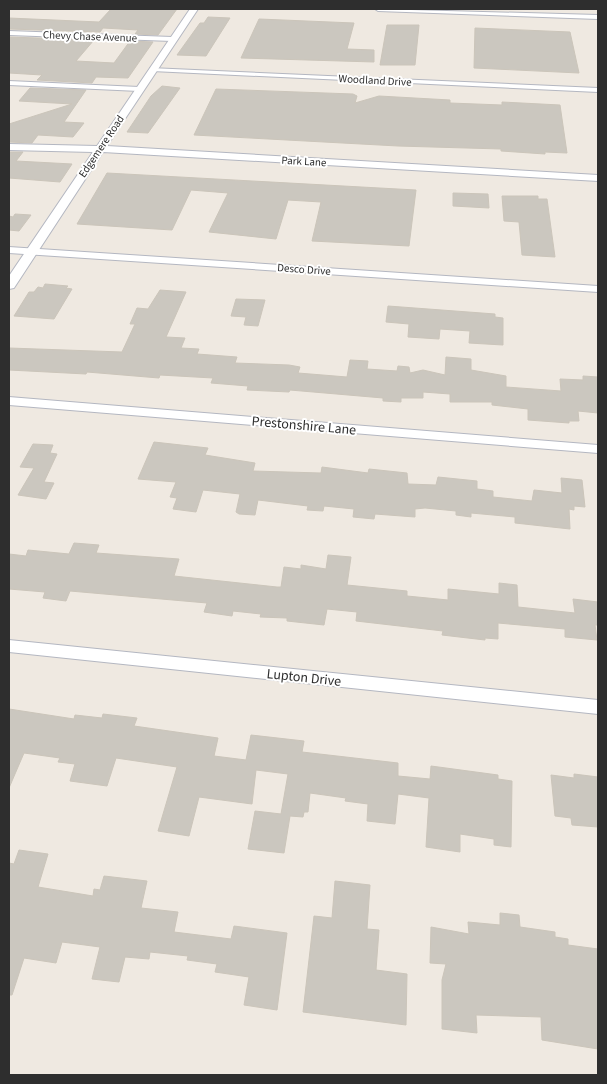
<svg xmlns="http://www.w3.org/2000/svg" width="607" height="1084" viewBox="0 0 607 1084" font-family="'Source Sans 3',sans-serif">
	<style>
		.building { fill: #cbc7bf; stroke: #cbc5ba }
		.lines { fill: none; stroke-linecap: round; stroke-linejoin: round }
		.minor-casing { stroke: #b4b7c1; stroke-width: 2 }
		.tertiary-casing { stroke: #b4b7c1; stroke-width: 2 }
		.minor { fill: #fff; fill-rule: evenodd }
		.tertiary { fill: #fff; fill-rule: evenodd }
		.labels { text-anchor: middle; stroke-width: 4; stroke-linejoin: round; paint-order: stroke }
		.far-street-label { font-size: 11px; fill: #2e2e2e; stroke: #fff }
		.street-label { font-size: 14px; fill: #2e2e2e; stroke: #fff }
	</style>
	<rect width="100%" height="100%" fill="#efe9e1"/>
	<g class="building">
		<polygon points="111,9 177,9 158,35 135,34 138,30 103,28 100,32 9,29 9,18 99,22"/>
		<polygon points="208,17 230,18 206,56 177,55 200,23 204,23"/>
		<polygon points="259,19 354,23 347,49 374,50 374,62 241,58"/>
		<polygon points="387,25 419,25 415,65 380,65"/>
		<polygon points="475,28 570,32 579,73 474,68"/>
		<polygon points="9,37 94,40 76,61 114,63 130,41 153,42 128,78 96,77 92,83 37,80 42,75 9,73"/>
		<polygon points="162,86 180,88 148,133 127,132 151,96"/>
		<polygon points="30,88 86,90 64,122 84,123 73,137 38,135 32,143 9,142 9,124 72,104 19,101"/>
		<polygon points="216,89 353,94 357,96 355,103 379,96 450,100 450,103 502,105 502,102 560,105 567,153 545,152 545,154 501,151 501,149 398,146 194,135"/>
		<polygon points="9,152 23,152 16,161 72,164 60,182 9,178"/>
		<polygon points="107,173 416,190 409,246 312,241 321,202 288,200 276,239 209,232 228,193 191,190 172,230 77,224"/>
		<polygon points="453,193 488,194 489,208 453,206"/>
		<polygon points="502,196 538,196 538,199 547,199 555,257 522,255 519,222 504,221"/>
		<polygon points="15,214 31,215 19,231 9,230 9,216 13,217"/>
		<polygon points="45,284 68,286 66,288 72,289 54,319 14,316 29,292 34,292 38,287 43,288"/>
		<polygon points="160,290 186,292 166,337 185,338 181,348 199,349 197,354 237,357 235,363 289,365 300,367 298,373 347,377 350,360 368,361 367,369 397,371 398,366 409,367 410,373 423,370 445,375 446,357 471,359 471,370 506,376 506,387 561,391 560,379 583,380 583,376 598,377 598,413 578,411 579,421 569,421 569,423 528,420 528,409 492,405 492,402 450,402 450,394 423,392 423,398 401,398 401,402 383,401 383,398 290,390 289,392 247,390 248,386 211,383 213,378 160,375 159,378 87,372 86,374 9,370 9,348 122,352 135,324 130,324 137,308 148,309"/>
		<polygon points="236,299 265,300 258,326 244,325 246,317 231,316"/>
		<polygon points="388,306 495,314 495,317 503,318 503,345 469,343 470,331 440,329 439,339 408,337 409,324 386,322"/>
		<polygon points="154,442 208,448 205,455 255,463 253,471 321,473 322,467 368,473 369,469 407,473 408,484 436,485 438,477 477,481 477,489 493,491 493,497 532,501 534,490 562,493 561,478 582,480 585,507 574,506 574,510 569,509 570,529 515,523 515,517 471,513 471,517 456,515 456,511 425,508 415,509 415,517 375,514 374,519 353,517 354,509 324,506 323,511 307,510 308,506 258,500 255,515 239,514 236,512 240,494 203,490 196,512 173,509 177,498 170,497 176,482 138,479"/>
		<polygon points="33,444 53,445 50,453 57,454 44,482 54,483 46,499 18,495 34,468 20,467"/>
		<polygon points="74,543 99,545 96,553 179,559 174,576 277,587 281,587 284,567 301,569 301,565 326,569 328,555 351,557 347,585 407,591 407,596 448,600 448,589 499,594 499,583 517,585 518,607 575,613 573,599 598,602 598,625 595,625 597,640 565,637 565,629 498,623 498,639 485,638 485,640 442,635 443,631 356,621 357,612 327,609 324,625 287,621 287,618 260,617 261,614 233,611 232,616 204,612 207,603 70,591 66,601 43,598 45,592 9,589 9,554 26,556 28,550 69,554"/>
		<polygon points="9,709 74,719 75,715 102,718 103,714 137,718 134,726 218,738 214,756 246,760 251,735 304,741 302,752 398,763 398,776 430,779 431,766 498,775 498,779 512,781 511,847 494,845 494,839 460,834 460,852 426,847 429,798 398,794 395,824 367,821 368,804 345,801 346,798 310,793 308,812 304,812 303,817 290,816 284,853 248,849 255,811 281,814 288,774 256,770 252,804 199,797 189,836 158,831 177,767 116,758 107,786 70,781 75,764 58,762 60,758 24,753 9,788"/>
		<polygon points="574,774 598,777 598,827 572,825 571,818 555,816 551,775 574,778"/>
		<polygon points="19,850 48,854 38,887 93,896 94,889 100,890 104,876 147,881 141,908 178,912 174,932 231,939 234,926 287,933 277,1010 244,1005 249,977 215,972 217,964 187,960 188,956 150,952 149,959 125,957 119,982 92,979 100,947 62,942 56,963 24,958 12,995 9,995 9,863 14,864"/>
		<polygon points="335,881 370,885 367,929 379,930 376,970 407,974 406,1025 303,1012 314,916 332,918"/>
		<polygon points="500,913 519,915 520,927 555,932 555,937 568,939 568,945 598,949 598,1049 542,1040 541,1017 476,1015 477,1033 442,1029 442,980 446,964 430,963 431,927 469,934 468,922 500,925"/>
	</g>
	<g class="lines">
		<defs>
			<g id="minor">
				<polygon points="375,9 598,15 598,19 378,11"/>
				<polygon points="9,31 172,37 175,39 172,41 9,35"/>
				<polygon points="150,68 598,88 598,92 152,71"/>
				<polygon points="9,81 139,87 143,89 139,91 9,85"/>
				<polygon points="9,247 598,286 598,292 9,253"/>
				<polygon points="9,397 598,445 598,453 9,405"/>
				<polygon points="9,640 598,700 598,714 9,652"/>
			</g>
			<polygon id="tertiary" points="190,9 198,9 107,146 598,175 598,181 103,152 14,288 9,289 9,276 93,152 9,150 9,144 97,146"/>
		</defs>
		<use href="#minor" class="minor-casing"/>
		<use href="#tertiary" class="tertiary-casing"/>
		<use href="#minor" class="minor"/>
		<use href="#tertiary" class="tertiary"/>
	</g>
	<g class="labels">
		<g class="far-street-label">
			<text transform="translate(90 36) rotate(2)" y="4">Chevy Chase Avenue</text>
			<text transform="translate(375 80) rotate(3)" y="4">Woodland Drive</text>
			<text transform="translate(101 146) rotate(-56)" y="4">Edgemere Road</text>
			<text transform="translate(304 161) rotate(3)" y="4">Park Lane</text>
			<text transform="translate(304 269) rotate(4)" y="4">Desco Drive</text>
		</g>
		<g class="street-label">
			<text transform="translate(304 425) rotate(5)" y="5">Prestonshire Lane</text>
			<text transform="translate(304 677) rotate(6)" y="5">Lupton Drive</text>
		</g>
	</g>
	<rect width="607" height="1084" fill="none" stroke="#2e2e2e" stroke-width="20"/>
</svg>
